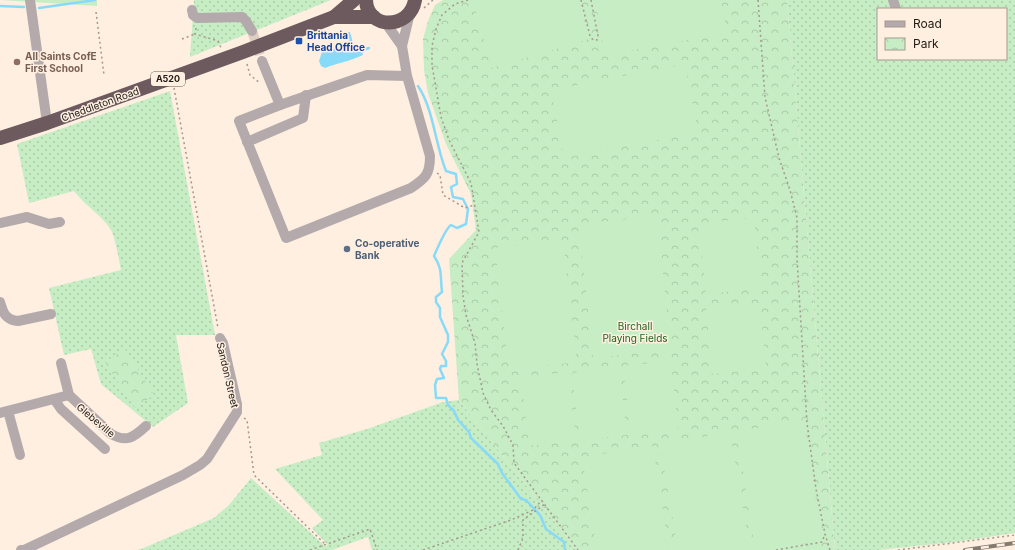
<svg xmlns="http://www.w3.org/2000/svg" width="1015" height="550" viewBox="0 0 1015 550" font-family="Inter,sans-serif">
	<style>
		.grass { fill: url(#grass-dots); fill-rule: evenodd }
		.park { fill: url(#park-crowns) }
		.garden { fill: #c7edc4 }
		.water { fill: #88daf9 }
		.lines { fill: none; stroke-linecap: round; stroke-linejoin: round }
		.stream { stroke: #88daf9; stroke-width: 2.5 }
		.minor-tunnel { stroke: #ddcfc2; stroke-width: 10; stroke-dasharray: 10 5; stroke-linecap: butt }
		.path { stroke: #a4998e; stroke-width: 1.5; stroke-dasharray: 2 3; stroke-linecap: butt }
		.minor { stroke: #b4aaac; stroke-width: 10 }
		.highway { stroke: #6d5a5e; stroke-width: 14 }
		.rail-casing { stroke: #837a70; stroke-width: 4 }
		.rail { stroke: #feefe0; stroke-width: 2.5; stroke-dasharray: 8; stroke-linecap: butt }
		.transit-dot { fill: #1a4fb4; stroke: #feefe0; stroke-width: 1.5 }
		.education-dot { fill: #8d6e63; stroke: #feefe0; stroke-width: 1.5 }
		.service-dot { fill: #5c6f8a; stroke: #feefe0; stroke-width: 1.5 }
		.labels { text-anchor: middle; stroke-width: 3; stroke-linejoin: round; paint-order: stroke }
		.shield { fill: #feefe0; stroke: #625a52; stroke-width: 1 }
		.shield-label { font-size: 9px; font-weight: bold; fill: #1f1a15 }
		.transit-label { font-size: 10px; font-weight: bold; fill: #164399; stroke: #feefe0; text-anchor: start }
		.education-label { font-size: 10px; font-weight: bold; fill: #785e54; stroke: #feefe0; text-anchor: start }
		.street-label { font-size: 10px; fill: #1f1a15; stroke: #feefe0 }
		.service-label { font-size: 10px; font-weight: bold; fill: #4e5e75; stroke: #feefe0; text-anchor: start }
		.park-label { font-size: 10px; fill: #216320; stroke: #feefe0 }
	</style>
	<defs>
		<pattern id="grass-dots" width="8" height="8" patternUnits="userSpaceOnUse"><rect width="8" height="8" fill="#c7edc4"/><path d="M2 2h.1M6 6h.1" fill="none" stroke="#aacba8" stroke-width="1.8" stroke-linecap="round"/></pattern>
		<pattern id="park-crowns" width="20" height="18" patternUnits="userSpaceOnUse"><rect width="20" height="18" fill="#c7edc4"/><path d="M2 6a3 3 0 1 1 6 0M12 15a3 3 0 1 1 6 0" fill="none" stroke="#aacba8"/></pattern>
	</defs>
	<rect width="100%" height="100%" fill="#feefe0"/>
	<g class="grass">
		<polygon points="194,0 331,0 190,57"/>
		<path d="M787,0H1015V533L955,542L879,550H833L835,549ZM878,9H1006V59H878Z"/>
		<path d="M170,91L215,335H176L188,403L153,427L101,384L91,349L64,355L49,288L121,270C119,260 115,237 111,230C102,215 84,205 74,191L29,203L17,144Z"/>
		<polygon points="459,400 577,550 372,550 368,537 332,550 136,550 141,549 214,518 229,505 251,478 325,546 328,545 312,528 323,520 275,469 322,455 319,443 367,429 443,402"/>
	</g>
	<g class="park">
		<polygon points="443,0 787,0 835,550 577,550 459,400 449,259 476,230 471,194 446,144 428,93 424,70 423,39 428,21 435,5"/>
		<polygon points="125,349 154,395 135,408 105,362"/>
	</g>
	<g class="garden">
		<polygon points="0,0 97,0 97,6"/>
		<polygon points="481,0 578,0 589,39 492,68 473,2"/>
		<polygon points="595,0 721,0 727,33 605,55"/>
		<polygon points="685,64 698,132 564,158 551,90"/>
		<polygon points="657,216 671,350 593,358 579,224"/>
		<polygon points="754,218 761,288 706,294 699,223"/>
		<polygon points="563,240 577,362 509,370 495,248"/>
		<polygon points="760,303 766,369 712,374 706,308"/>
		<polygon points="671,361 678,430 631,435 623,366"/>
		<polygon points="619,367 627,435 580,440 572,373"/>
		<polygon points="568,372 576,440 529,446 521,377"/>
		<polygon points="804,421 822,541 765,550 755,550 737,431"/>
		<polygon points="730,432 750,550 678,550 660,444"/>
		<polygon points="653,446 669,550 597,550 582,457"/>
	</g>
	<path class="water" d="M351,44L361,47L363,55C351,61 337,63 325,68L321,66L319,61L322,52Z"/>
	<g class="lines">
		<g class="stream">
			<polyline points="0,6 24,7"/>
			<polyline points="39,8 95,0"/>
			<polyline points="348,48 351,40 349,33"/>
			<polyline points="360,51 369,48"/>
			<path d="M418,86C434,110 435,144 446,171L456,174L457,184L451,187L453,197L463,199L468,209L466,224L457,228L451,225C446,228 437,249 434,256C443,269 440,277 442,292L436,297V302L440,308V317L448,335V342L442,354L446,361V366H441L440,369L444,378L437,379L435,385L436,398H446L448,405L454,411L458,420L469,432L471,438L498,464L502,473L521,499L526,500L540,515L546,529L564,542L565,550"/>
		</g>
		<polyline class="minor-tunnel" points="252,31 262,61"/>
		<g class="path">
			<polyline points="468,0 455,4 442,15 436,29 432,46 432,65 441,117 449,140 471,183 479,232 462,263 463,296 466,315 475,343 477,364 483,393 491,410 503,426 513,445 514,463 578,550"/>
			<polyline points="581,0 590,36 593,40 597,40 598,36 591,0"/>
			<polyline points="758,0 765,97 779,158 790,190 797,218 797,259 807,423 816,489 825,534 830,550"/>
			<polyline points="424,8 433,0"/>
			<polyline points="96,12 104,75"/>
			<polyline points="196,28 195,34 218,41 221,48"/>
			<polyline points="182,39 195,34"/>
			<polyline points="247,64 250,75 260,83"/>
			<polyline points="174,88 218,328"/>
			<polyline points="437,173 440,175 443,195 465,208 474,205"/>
			<polyline points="244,418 247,420 254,475 325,544"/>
			<polyline points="310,550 370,529 377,550"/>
			<polyline points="423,550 511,520 533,510 542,500"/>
			<polyline points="518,550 523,538 523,520 545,504"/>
			<polyline points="776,550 822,542 825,534"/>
			<polyline points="898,550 1015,535"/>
		</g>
		<g class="minor">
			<polyline points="30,0 47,123"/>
			<polyline points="893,0 896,9"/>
			<polyline points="192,10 193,15 197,18 242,17 246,21 252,31"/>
			<polyline points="385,22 402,46"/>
			<polyline points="262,61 280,105"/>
			<path d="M407,76L430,156C430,174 426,178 411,188L286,238L239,121L280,105L367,75L407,76L402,46L410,13"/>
			<polyline points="247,142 303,118 306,95"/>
			<polyline points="0,223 27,217 49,224 60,222"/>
			<path d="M0,302C3,312 5,320 18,321L51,314"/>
			<path d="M61,363L69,395L111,434C127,443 134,437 146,426"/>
			<polyline points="54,399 61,409 105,449"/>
			<polyline points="8,411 20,455"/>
			<polyline points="0,413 69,395"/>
			<polyline points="21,550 24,550 183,475 200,465 207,459 237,412 237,404 223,343 220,338"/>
		</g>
		<g class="highway">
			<path d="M366,0C367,30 410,30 415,0"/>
			<polyline points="334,17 374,17"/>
			<polyline points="0,138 47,123 243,52 334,17 354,0"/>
		</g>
		<defs>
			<polyline id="rail" points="965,550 1015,543"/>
		</defs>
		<use href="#rail" class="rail-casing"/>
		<use href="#rail" class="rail"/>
	</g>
	<rect class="transit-dot" x="295" y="37" width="8" height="8" rx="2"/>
	<circle class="education-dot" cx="17" cy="62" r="4"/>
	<circle class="service-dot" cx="347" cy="249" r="4"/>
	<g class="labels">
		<rect class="shield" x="151" y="72" width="34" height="14" rx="3"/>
		<g class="shield-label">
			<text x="168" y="82">A520</text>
		</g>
		<g class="transit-label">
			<text x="307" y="39">Brittania<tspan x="307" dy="12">Head Office</tspan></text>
		</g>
		<g class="education-label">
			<text x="25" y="60">All Saints CofE<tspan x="25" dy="12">First School</tspan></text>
		</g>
		<g class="street-label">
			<text transform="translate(100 104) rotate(-20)" y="4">Cheddleton Road</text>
			<text transform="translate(228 375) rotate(77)" y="4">Sandon Street</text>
			<text transform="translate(96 420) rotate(40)" y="4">Glebeville</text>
		</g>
		<g class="service-label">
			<text x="355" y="247">Co-operative<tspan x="355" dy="12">Bank</tspan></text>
		</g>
		<g class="park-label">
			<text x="635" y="330">Birchall<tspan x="635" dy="12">Playing Fields</tspan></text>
		</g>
	</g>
	<rect x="877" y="8" width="130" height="52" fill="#feefe0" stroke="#a59a8f"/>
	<rect x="885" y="21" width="20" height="6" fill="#b4aaac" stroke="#a59a8f"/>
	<text x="913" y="28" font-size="12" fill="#1f1a15">Road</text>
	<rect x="885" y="38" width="20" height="12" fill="url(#park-crowns)" stroke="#a59a8f"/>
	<text x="913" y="48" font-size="12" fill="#1f1a15">Park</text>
</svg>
